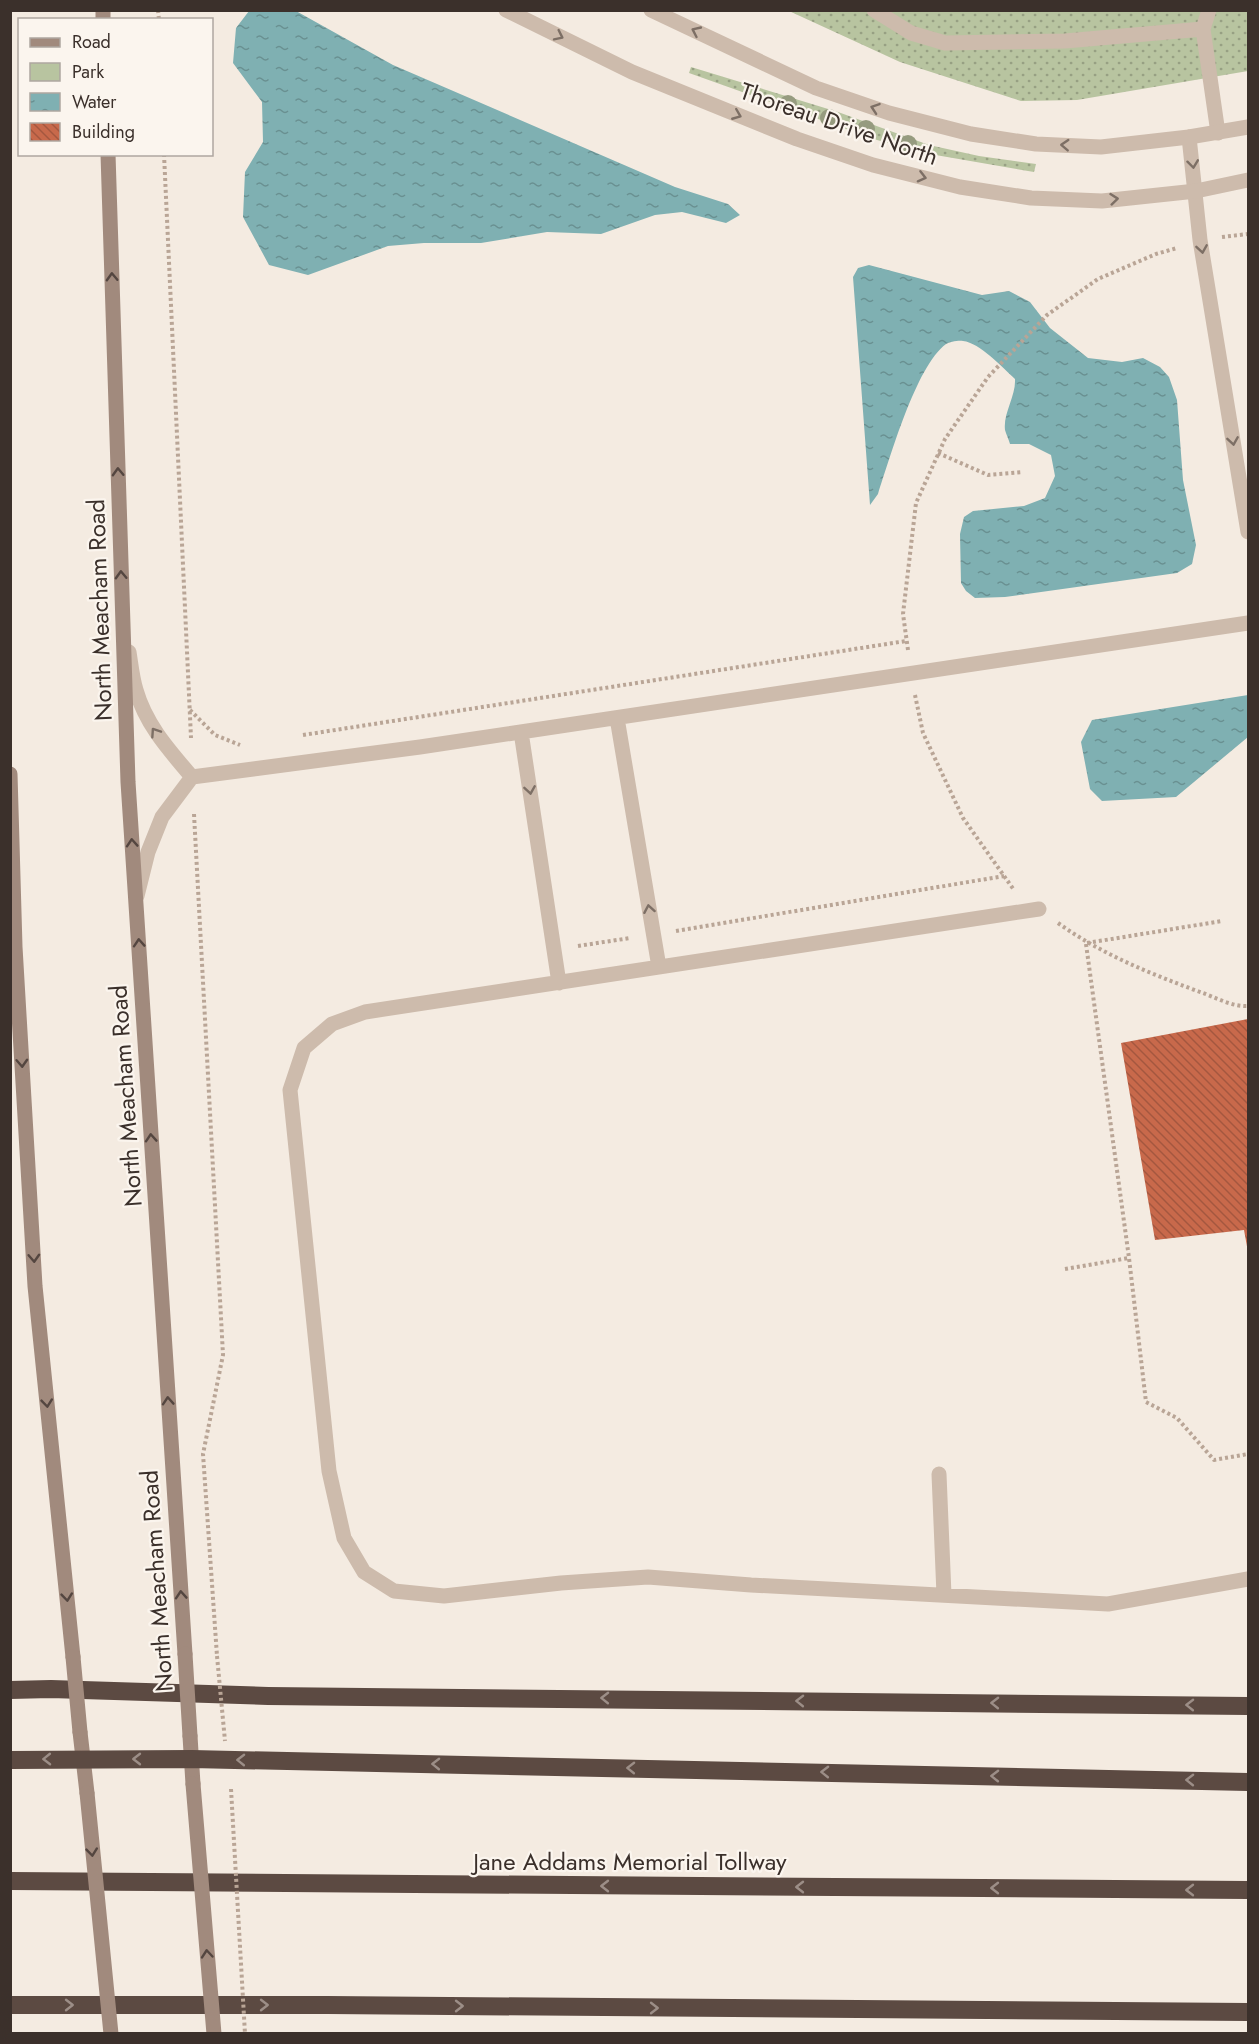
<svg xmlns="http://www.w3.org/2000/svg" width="1259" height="2044" font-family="Jost,sans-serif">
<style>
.green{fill:url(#green-dots)}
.water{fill:url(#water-ripples)}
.building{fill:url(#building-back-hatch)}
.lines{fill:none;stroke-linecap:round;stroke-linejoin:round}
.path{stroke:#b9a596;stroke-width:4;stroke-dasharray:3 3;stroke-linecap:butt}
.lane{stroke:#cdbbac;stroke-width:15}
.street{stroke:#cdbbac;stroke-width:15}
.secondary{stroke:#a18a7d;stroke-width:15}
.highway{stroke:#5c4a42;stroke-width:18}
.path-bridge{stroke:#b9a596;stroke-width:4;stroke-dasharray:3 3;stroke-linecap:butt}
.secondary-bridge{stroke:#a18a7d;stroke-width:15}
.tree{fill:#969b7f}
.oneway{stroke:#7d6f65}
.oneway2{stroke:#544640}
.oneway3{stroke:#9c8e87}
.labels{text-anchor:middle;stroke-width:4.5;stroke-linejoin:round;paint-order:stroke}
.street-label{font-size:24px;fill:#3b302b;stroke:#fbf5ee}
</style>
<defs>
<pattern id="green-dots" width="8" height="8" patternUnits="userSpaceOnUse" patternTransform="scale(1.5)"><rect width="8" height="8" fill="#b8c4a0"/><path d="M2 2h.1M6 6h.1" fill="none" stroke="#97a083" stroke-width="1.8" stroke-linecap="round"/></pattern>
<pattern id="water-ripples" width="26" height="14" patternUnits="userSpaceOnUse" patternTransform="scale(1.5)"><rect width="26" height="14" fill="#7fb0b2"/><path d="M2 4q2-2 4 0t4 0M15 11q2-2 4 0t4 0" fill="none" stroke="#699091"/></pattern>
<pattern id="building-back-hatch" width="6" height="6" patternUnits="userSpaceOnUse" patternTransform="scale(1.5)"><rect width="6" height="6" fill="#c8694b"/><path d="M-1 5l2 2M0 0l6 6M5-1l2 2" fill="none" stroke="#a4573f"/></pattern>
</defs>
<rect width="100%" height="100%" fill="#f4ebe1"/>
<!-- green -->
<path class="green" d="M789 11H1248V71L1077 100 1021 101 900 62Z
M691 67 838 112 929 145 979 156 1036 164 1034 172 924 153 877 140 689 73Z"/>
<!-- water -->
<path class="water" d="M249 11H296L393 65 675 187 728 204 740 215 726 223 682 212 655 215 601 234 547 232 481 243H424L388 246 308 275 269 265 243 217 245 172 263 142 262 102 233 63 236 28Z
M869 265 982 295 1009 291 1030 302 1050 328 1088 358 1122 362 1143 358 1160 367 1169 377 1177 400 1183 480 1196 545 1192 564 1177 573 1005 597 975 598 966 591 961 583 960 534 964 517 973 511 1024 506 1045 498 1055 476 1051 455 1029 444H1010C1009 440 1006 434 1005 430 1003 413 1016 396 1015 379 1002 367 980 343 963 341 959 340 949 342 946 344 916 366 890 458 878 494L870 505 853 277 858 268Z
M1248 695V737L1176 797 1102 801 1090 789 1081 742 1092 720Z"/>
<!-- building -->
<path class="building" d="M1248 1019V1252L1244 1230 1155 1240 1121 1043Z"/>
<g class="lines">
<!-- path -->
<path class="path" d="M158 10 159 20
M164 154 191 738
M1222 237 1248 234
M938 453 988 475 1023 472
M908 650 903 614 916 503 945 439 988 377 1047 315 1098 279 1156 254 1177 248
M915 695 923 733 963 818 1014 890
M190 710 215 735 240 745
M303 735 906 641
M194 814 223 1355 203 1454 217 1656
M1058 923C1103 955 1149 973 1200 992 1215 997 1232 1007 1248 1006
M676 931 1004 876
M1087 943 1222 921
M1086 944 1129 1258 1146 1402 1177 1418 1214 1460 1248 1454
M578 946 630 938
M1065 1269 1129 1258"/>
<!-- lane -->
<path class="lane" d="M874 10 911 33 945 43 1065 41 1203 29
M1209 10 1203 29 1218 133
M1189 137 1200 240 1248 532
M129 652C131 664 132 677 136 690 146 725 169 750 192 777
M617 718 659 967
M521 732 559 983
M137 896 148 852 162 817 192 777 420 747 1248 623
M1039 909 365 1012 332 1024 304 1048 290 1090 329 1471 344 1538 364 1572 394 1591 444 1596 561 1583 648 1577 751 1585 1108 1604 1248 1579
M939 1474 944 1595"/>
<!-- street -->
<path class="street" d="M506 10 632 72 797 139 873 165 960 187 1031 198 1102 201 1196 191 1248 180
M651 10 816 88 889 113 971 134 1036 144 1101 147 1189 137 1248 127"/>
<!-- secondary -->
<path class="secondary" d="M103 10V20
M108 154 128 782 185 1654
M10 774 15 947 35 1286 73 1657
M80 1732 87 1793
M190 1736 193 1784"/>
<!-- highway -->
<path class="highway" d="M10 1690 51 1689 268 1696 1248 1706
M10 1760 192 1759 1248 1782
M10 1881 1248 1890
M10 2005H328L1248 2012"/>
<!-- path-bridge -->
<path class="path-bridge" d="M217 1656 225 1741
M231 1789 245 2034"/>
<!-- secondary-bridge -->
<path class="secondary-bridge" d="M185 1654 190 1736
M73 1657 80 1732
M193 1784 214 2034
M87 1793 111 2034"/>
</g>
<!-- trees -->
<g class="tree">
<circle cx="788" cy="104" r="9"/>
<circle cx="829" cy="118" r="9"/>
<circle cx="866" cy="129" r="9"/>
<circle cx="908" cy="144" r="9"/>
</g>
<!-- one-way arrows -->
<defs><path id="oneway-chevron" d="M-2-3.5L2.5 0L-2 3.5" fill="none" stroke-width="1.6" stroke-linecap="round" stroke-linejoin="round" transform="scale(1.5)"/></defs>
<g class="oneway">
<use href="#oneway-chevron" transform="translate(696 31) rotate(-155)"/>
<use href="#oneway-chevron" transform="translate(559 36) rotate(26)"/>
<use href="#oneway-chevron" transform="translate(875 108) rotate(-161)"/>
<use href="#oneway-chevron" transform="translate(737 115) rotate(22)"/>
<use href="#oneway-chevron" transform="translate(1065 145) rotate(-177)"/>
<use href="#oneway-chevron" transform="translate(1193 164) rotate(83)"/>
<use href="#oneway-chevron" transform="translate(922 177) rotate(14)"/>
<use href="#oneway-chevron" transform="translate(1114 199) rotate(-6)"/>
<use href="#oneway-chevron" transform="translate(1202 249) rotate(81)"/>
<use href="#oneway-chevron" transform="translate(1233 441) rotate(81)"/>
<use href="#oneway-chevron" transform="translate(155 732) rotate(-124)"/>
<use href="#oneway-chevron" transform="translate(530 790) rotate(81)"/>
<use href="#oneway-chevron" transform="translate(649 909) rotate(-100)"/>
</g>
<g class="oneway2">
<use href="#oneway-chevron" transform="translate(112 277) rotate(-92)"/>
<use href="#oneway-chevron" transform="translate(118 472) rotate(-92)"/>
<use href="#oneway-chevron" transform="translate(121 575) rotate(-92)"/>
<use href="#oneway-chevron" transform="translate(132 843) rotate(-94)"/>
<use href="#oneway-chevron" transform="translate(139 943) rotate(-94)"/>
<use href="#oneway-chevron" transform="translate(22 1063) rotate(87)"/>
<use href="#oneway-chevron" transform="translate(151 1138) rotate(-94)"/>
<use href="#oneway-chevron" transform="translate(34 1258) rotate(87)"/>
<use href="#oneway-chevron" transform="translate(168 1401) rotate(-94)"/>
<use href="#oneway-chevron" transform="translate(47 1403) rotate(84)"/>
<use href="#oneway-chevron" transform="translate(181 1595) rotate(-94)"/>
<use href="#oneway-chevron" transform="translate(67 1597) rotate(84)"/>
<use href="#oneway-chevron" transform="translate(92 1852) rotate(84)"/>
<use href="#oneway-chevron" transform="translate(207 1954) rotate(-95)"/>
</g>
<g class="oneway3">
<use href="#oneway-chevron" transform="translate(605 1698) rotate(-179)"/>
<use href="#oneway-chevron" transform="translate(800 1701) rotate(-179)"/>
<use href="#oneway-chevron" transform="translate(995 1703) rotate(-179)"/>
<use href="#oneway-chevron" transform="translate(1190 1705) rotate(-179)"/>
<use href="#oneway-chevron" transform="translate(47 1759) rotate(179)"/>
<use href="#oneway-chevron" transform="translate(137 1759) rotate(180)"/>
<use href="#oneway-chevron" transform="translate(241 1760) rotate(-179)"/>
<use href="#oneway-chevron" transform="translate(436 1764) rotate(-179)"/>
<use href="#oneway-chevron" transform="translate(631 1768) rotate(-179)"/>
<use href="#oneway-chevron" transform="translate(825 1772) rotate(-179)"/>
<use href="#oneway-chevron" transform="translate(995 1776) rotate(-179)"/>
<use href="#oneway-chevron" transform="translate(1190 1780) rotate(-179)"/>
<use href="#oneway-chevron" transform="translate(605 1886) rotate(-180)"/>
<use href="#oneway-chevron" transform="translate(800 1887) rotate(-180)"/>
<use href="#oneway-chevron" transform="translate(995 1888) rotate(-180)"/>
<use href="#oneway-chevron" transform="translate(1190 1890) rotate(-180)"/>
<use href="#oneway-chevron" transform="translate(69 2005)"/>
<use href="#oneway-chevron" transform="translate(264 2005)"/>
<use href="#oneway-chevron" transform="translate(459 2006)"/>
<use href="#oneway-chevron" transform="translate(654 2008)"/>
</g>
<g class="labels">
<!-- street labels -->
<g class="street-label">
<text transform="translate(839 124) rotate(19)" y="8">Thoreau Drive North</text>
<text transform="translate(100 610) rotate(-92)" y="8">North Meacham Road</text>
<text transform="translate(126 1096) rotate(-94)" y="8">North Meacham Road</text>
<text transform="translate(157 1581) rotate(-94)" y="8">North Meacham Road</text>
<text x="630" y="1870">Jane Addams Memorial Tollway</text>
</g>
</g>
<!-- border -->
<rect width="1259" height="2044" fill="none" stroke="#3b302b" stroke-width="24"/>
<!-- legend -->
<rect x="18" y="18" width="195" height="138" fill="#fbf5ee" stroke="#aea6a0" stroke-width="1.5"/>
<rect x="30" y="38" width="30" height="9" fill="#a18a7d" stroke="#aea6a0" stroke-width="1.5"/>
<text x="72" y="48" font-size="18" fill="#3b302b">Road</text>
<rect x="30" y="63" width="30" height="18" fill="#b8c4a0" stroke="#aea6a0" stroke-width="1.5"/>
<text x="72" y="78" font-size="18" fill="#3b302b">Park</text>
<rect x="30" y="93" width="30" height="18" fill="url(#water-ripples)" stroke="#aea6a0" stroke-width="1.5"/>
<text x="72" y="108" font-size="18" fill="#3b302b">Water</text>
<rect x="30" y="123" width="30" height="18" fill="url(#building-back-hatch)" stroke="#aea6a0" stroke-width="1.5"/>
<text x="72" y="138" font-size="18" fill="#3b302b">Building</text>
</svg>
